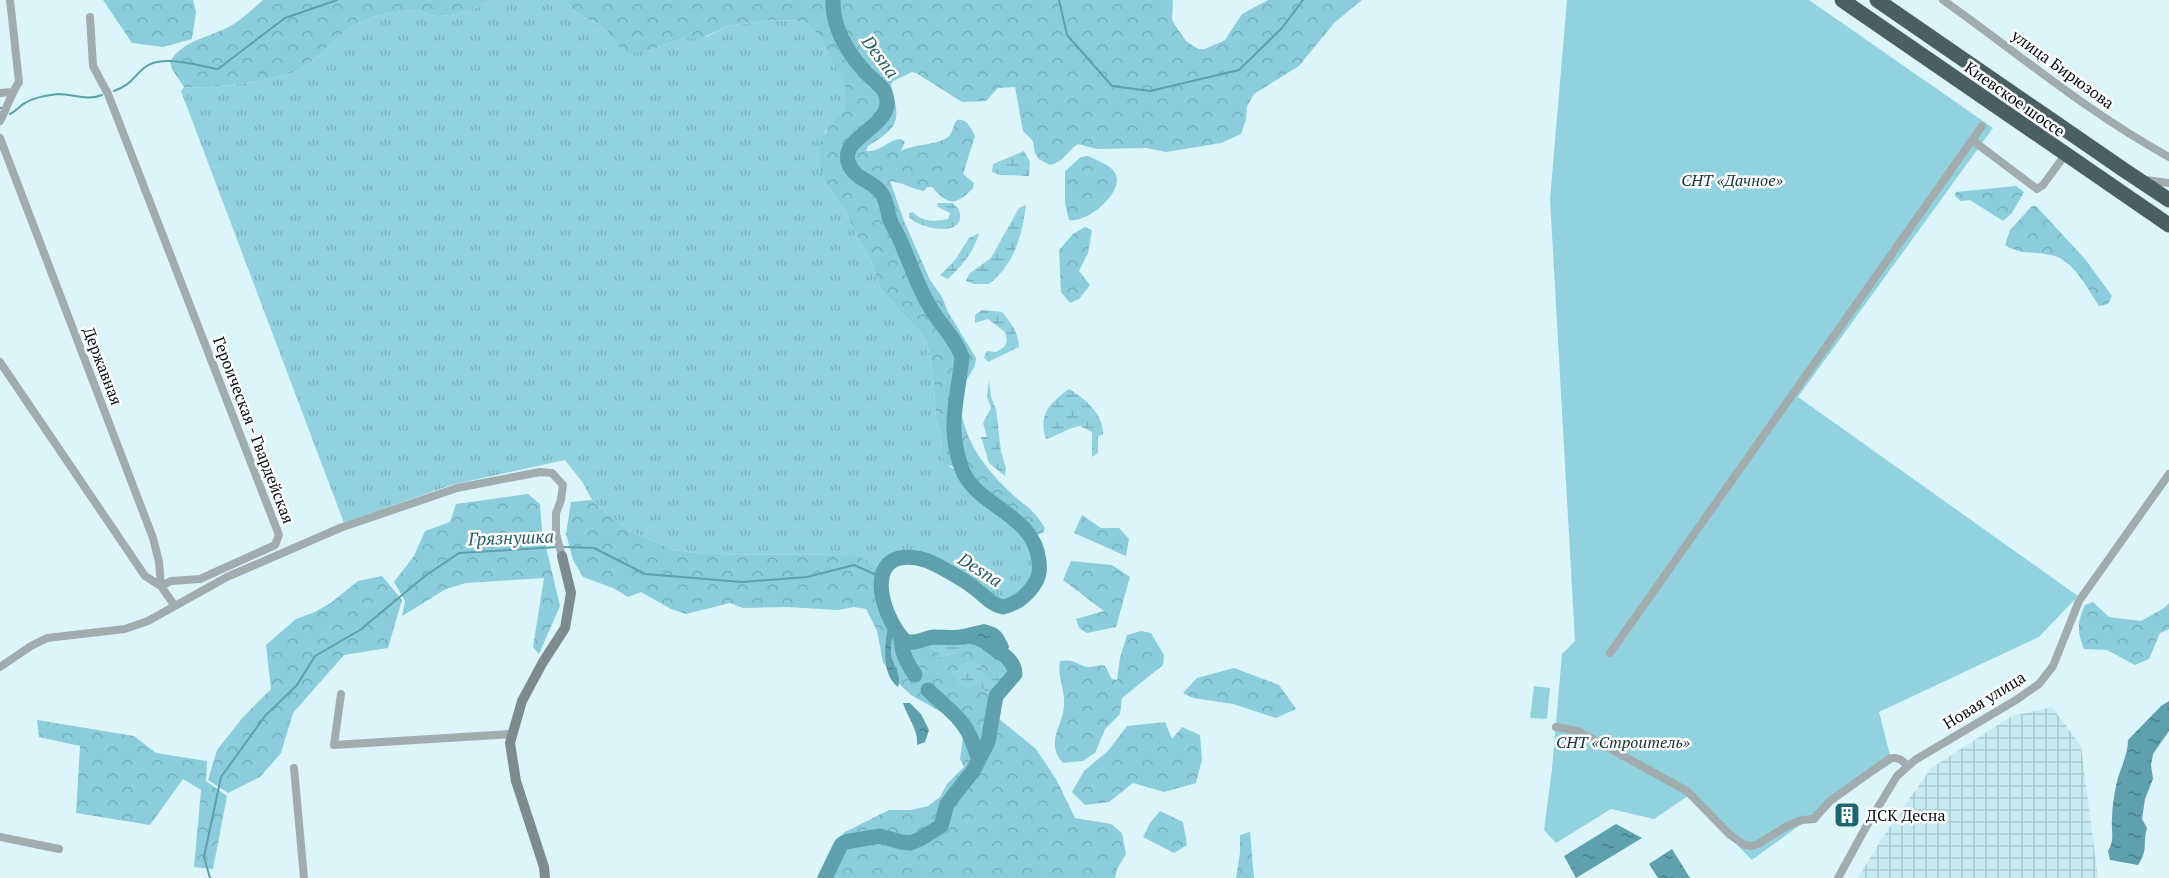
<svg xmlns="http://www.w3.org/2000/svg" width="2169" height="878" font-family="'PT Serif',serif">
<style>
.industrial{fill:url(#industrial-grid)}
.grass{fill:url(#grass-tufts)}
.forest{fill:url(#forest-crowns)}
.wetland{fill:url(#wetland-marsh)}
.garden{fill:#92d2df}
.water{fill:url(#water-ripples)}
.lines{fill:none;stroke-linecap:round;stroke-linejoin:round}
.stream{stroke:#5ea0ac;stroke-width:2}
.river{stroke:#5ea0ac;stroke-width:15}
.street{stroke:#a1acae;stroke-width:8}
.secondary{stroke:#7b8b8e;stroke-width:10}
.highway{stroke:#495f63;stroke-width:15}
.labels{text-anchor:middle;stroke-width:5;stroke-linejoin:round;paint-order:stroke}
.street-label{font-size:16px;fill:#060e10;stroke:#fdfdfd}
.park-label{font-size:16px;font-style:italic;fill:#13343a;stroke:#fdfdfd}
.poi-label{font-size:16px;fill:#060e10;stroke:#fdfdfd;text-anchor:start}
.water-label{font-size:18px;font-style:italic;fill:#275e68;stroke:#fdfdfd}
</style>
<defs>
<pattern id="industrial-grid" width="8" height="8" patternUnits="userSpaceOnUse" patternTransform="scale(1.5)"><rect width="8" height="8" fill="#c8eaf1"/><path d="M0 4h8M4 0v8" fill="none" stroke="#aac8ce"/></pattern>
<pattern id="grass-tufts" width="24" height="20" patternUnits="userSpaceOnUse" patternTransform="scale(1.5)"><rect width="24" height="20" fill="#92d2df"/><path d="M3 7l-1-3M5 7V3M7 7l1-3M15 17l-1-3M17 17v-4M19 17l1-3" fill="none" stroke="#7cb3be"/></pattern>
<pattern id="forest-crowns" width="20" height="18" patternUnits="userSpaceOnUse" patternTransform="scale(1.5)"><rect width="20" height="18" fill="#8bcddb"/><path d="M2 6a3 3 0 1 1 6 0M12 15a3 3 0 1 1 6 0" fill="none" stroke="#76afbb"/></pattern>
<pattern id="wetland-marsh" width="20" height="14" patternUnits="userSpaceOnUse" patternTransform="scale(1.5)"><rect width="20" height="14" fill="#92d2df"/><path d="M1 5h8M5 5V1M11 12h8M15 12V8" fill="none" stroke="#7cb3be"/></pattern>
<pattern id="water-ripples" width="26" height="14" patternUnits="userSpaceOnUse" patternTransform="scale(1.5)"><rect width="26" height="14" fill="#5ea0ac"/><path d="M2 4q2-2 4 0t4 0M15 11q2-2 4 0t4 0" fill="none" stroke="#4c818b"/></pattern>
</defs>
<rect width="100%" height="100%" fill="#dcf5fa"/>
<!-- industrial -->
<path class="industrial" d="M2052 707 2081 746 2098 878H1858L1883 837 1931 768 2012 716Z"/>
<!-- grass -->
<path class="grass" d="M493 0H564L579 15 598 24 608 32 617 45 648 51 684 38 706 37 728 26 771 20 802 21 819 35 845 84V105L842 111 825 132 828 186 845 210 856 235 870 259 881 290 918 330 927 342 933 375 936 420 942 438 941 450 950 467 963 472 984 495 1021 524 1038 554 1040 573 1037 581 1029 592 1012 604 1003 607 990 602 971 585 929 561 914 558H904L894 560 883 569 856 555 704 554 674 550 627 530 592 500 583 483 565 460 451 485 344 523 181 91 184 87C207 90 286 80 304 67 328 50 344 25 374 17 388 13 405 9 419 11 426 12 434 17 441 16 458 15 478 8 493 0Z"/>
<!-- forest -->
<path class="forest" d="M103 0H193L196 12 192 39 163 47 132 43Z
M263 0H493C478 8 458 15 441 16 434 17 426 12 419 11 405 9 388 13 374 17 344 25 328 50 304 67 286 80 207 90 184 87L172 69 170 62C183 39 213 37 234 24 244 17 254 8 263 0Z
M564 0H1173L1172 19 1175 25 1186 41 1198 49H1205L1225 40 1242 14 1268 0H1362L1335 22 1299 66 1254 94 1247 106 1246 120 1241 134 1221 143 1166 152 1146 148 1097 149 1078 144C1067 151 1064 162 1050 165L1039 159 1035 153 1033 141 1023 131 1015 87 998 88 986 101 962 102 916 73 912 72 893 81 891 85C900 120 901 126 868 146L866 151C883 152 886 140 901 139L905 142 901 151C914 144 938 145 948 137 953 133 953 125 957 120 967 118 971 128 975 136L963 174 974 183 973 188C955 207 948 205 932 187H927L924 191C912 189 902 182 890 181L904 221 930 280 942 297 948 312 976 358C976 373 959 383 960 400 962 439 985 469 1013 495 1028 508 1034 510 1045 528L1043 533 1034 535 1013 509 1002 502 984 495 972 478 944 462 941 450 942 438 936 420 933 375 927 342 918 330 881 290 870 259 856 235 845 210 828 186 821 171 820 157 821 144 829 126 842 111 845 105V85L819 35 802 21 771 20 728 26 700 39 684 38 648 51 628 53 617 45 608 32 598 24 579 15Z
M1088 156C1097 161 1110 164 1115 173 1126 191 1087 224 1069 220L1065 203V171L1081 157Z
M2016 186 2024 192 2012 213 2003 221 1970 200 1961 201 1955 196 1956 192Z
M2032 206H2036L2085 259 2112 296 2108 304 2099 306C2087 288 2073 259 2051 255 2035 251 2019 255 2005 245L2010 230Z
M1085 227 1092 230 1088 253 1079 271 1090 285 1079 299 1070 303 1061 292 1059 250 1073 234Z
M528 494 540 504 542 530 560 606 539 654 533 647 544 578 466 583 446 589 402 616 405 601 394 582 414 556 425 531 450 522 456 504Z
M592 500 627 530 674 550 704 554 856 555 883 569C876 591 889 624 905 641L915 643 937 637 945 639 975 637 1005 656 1014 665 1015 674 996 696 993 714 1036 749 1056 779 1075 818 1111 824 1122 833 1126 854 1117 869 1115 878H825L841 845 845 842 843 833 889 810H911L928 806 940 797 947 784 964 767 960 759 963 737 957 721 911 695 894 679 883 662 877 631 866 609 854 607 838 610 786 607 743 608 730 603 686 614 671 609 641 592 628 597 613 588 583 577 573 560 566 534 571 502Z
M1082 515 1101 528H1119L1129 539 1126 556 1074 533Z
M1071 561 1112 565 1130 577 1116 627 1087 633 1079 628 1076 619 1104 611 1063 580Z
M382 576 402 600 388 648 344 655 293 713 281 753 260 777 228 793 208 780 217 750 244 716 271 689 266 645 296 619 315 612 332 602 358 581Z
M2093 602 2109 617 2141 621 2164 608 2169 603V629L2160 633 2149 659 2135 665 2107 650 2084 649C2077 630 2077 623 2085 605Z
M1141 631 1151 633 1164 655 1163 665 1122 698 1120 714 1105 729 1095 753 1083 761 1063 763C1044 742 1064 725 1064 704 1065 689 1057 676 1060 661 1076 658 1078 667 1090 667 1096 666 1099 664 1105 666L1112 679 1117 680 1120 658 1127 635Z
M1234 668 1279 685 1296 709 1276 718 1233 704 1193 698 1183 693 1197 678Z
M37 720 134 736 156 753 207 761 206 781 227 796 213 869 194 867 201 790 183 779 150 825 76 813 80 746 39 737Z
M1165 722 1172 739 1182 727 1200 735 1202 760 1196 783 1164 792 1133 783 1109 802 1085 805 1072 792 1084 771 1108 751 1127 726Z
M1160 811 1183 822 1187 845 1174 853 1143 837 1150 823Z
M1250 832 1254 878H1236L1240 853V835Z"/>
<!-- wetland -->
<path class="wetland" d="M1024 151 1030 162 1029 176 1000 175 992 172 993 164Z
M937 203H952L959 209C959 212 961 215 960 219 956 237 917 227 909 217V213L913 212C922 222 936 222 948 219L950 213 938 207Z
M1026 205C1022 237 1014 264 989 284H974L966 281 970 273 991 258 1019 208Z
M979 233C973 254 963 264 948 279L940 275 955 260 969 238Z
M982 310 1002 312C1012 324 1018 332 1019 347L988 362 984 357 987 351 996 352 1004 347 1007 341 1005 332 988 319 975 323V315Z
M989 379 991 397 996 409 1001 452 1006 468 1005 476 989 463 981 437H987L983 423 991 408 987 397Z
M1069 389C1085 398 1104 415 1103 434L1098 437V453L1092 457V432L1080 426C1067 428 1058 436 1046 439 1038 414 1050 403 1069 389Z
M938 641 950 647 964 645C959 653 949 657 939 659L937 654 924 645Z
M972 658 981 666 983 674 987 677 996 678 1003 673 1010 675 1007 680 996 688 990 710C988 696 989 690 974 684L967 689 961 686 951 672Z"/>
<!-- garden -->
<path class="garden" d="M1567 0H1809L1993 128 1798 397 2078 596 2039 637 1879 712 1892 763 1844 793 1752 860 1688 796 1654 819 1611 809 1556 843 1544 830 1552 769 1562 654 1575 641 1550 199Z
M1534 686 1550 688 1547 719 1530 718Z"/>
<!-- water -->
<path class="water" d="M984 624C1000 628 1002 631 1009 646L1006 658 1005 656 1002 660H996C979 644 972 642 949 643L945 639 954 631Z
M891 626C894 635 890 644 891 655 894 667 902 675 898 687 882 675 884 646 888 628Z
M2169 701V731L2153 754 2151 765 2153 779 2145 799 2142 819 2147 828C2142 845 2149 849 2138 865L2110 860 2108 851C2115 839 2111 832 2112 819 2112 808 2114 796 2116 786 2119 770 2128 756 2128 740L2161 706Z
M903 703H910L921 714 929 730 925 742 917 745C919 730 907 717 903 703Z
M1616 824 1642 838 1576 878 1564 856Z
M1672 849 1690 878H1658L1649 864Z"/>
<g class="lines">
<!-- stream -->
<path class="stream" d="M1059 0 1067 35 1112 86 1150 91 1239 70 1282 28 1303 0
M114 91C132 84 131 79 144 68 160 53 198 66 218 69L285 18 337 0
M0 108H2
M10 114C17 111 19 106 25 103 34 97 48 95 58 94 73 94 88 101 102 95
M564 547 594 548 645 574 742 582 807 577 854 565 881 577
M210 878 204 857 221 777 265 716 297 685 315 656 360 630 425 576 459 553 558 547"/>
<!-- river -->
<path class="river" d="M833 0C832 28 848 53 866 73 872 79 882 85 885 93 899 127 837 135 849 164 855 180 873 180 882 194 887 201 887 211 890 220 893 227 897 233 900 240 910 262 917 286 930 307 940 325 955 337 962 357 958 399 946 426 962 469 976 507 1034 513 1039 561 1040 569 1040 576 1035 583 1028 595 1016 604 1003 607 990 604 984 595 973 587 966 581 933 562 925 560 862 543 878 613 905 641 916 645 923 638 934 637 944 637 954 638 964 637
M901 637C901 652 907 663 915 675
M928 690C955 716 967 719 978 758
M825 878 841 845 845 842 880 836 901 842 911 843 920 839 941 826 947 804 973 771 988 742 996 696 1015 674C1015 660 1000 652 989 645"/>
<!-- street -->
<path class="street" d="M1943 0C2019 54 2087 112 2169 157
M0 93 12 92
M0 121C7 108 11 94 19 82L10 0
M0 138 153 538 159 562 161 586 174 605
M1972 140 2037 189 2043 185 2065 155
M2146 180 2169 183
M0 362 145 576 161 586 171 581 200 579 275 545 279 535 108 94 93 66 90 17
M1610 653 1982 126
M0 667 31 646 47 638 125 629 148 621 227 577 340 528 457 488 540 472 552 473 563 485 561 500 556 513V534L562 556
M341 694 334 745 512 734
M1556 727 1578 731 1687 791 1730 835 1745 845 1752 846 1758 844 1787 826 1802 820 1814 819 1830 801 1889 759C1897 756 1902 760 1908 766
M294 768 304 878
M0 837 59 849
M1838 878 1866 827 1897 776 1915 760 2016 700 2039 684 2053 666 2079 601 2169 474"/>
<!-- secondary -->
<path class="secondary" d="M545 878 544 867 516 781 510 743 522 701 543 662 565 628 571 593 562 556"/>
<!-- highway -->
<path class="highway" d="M1842 0 2169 225
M1877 0 2124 170 2169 200"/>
</g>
<!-- icons -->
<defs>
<g id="building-square" transform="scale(1.35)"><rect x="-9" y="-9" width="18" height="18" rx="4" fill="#1c6672" stroke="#fdfdfd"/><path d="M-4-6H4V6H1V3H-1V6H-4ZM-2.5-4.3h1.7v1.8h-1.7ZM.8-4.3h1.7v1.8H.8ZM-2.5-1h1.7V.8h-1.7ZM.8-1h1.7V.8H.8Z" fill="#fff"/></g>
</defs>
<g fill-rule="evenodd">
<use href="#building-square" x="1847" y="815"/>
</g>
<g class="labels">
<!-- street labels -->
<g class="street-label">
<text transform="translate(2063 69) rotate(36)" y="6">улица Бирюзова</text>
<text transform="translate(2015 99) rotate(35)" y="6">Киевское шоссе</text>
<text transform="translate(103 366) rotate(69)" y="6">Державная</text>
<text transform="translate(254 430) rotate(69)" y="6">Героическая - Гвардейская</text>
<text transform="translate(1984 700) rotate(-32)" y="6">Новая улица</text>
</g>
<!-- park labels -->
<g class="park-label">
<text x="1732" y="186">СНТ «Дачное»</text>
<text x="1623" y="748">СНТ «Строитель»</text>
</g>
<!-- poi labels -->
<g class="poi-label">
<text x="1866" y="821">ДСК Десна</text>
</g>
<!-- water labels -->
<g class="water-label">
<text transform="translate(880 57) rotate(53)" y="6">Desna</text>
<text transform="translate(511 538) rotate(-2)" y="6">Грязнушка</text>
<text transform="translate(980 570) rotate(32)" y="6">Desna</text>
</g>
</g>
</svg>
